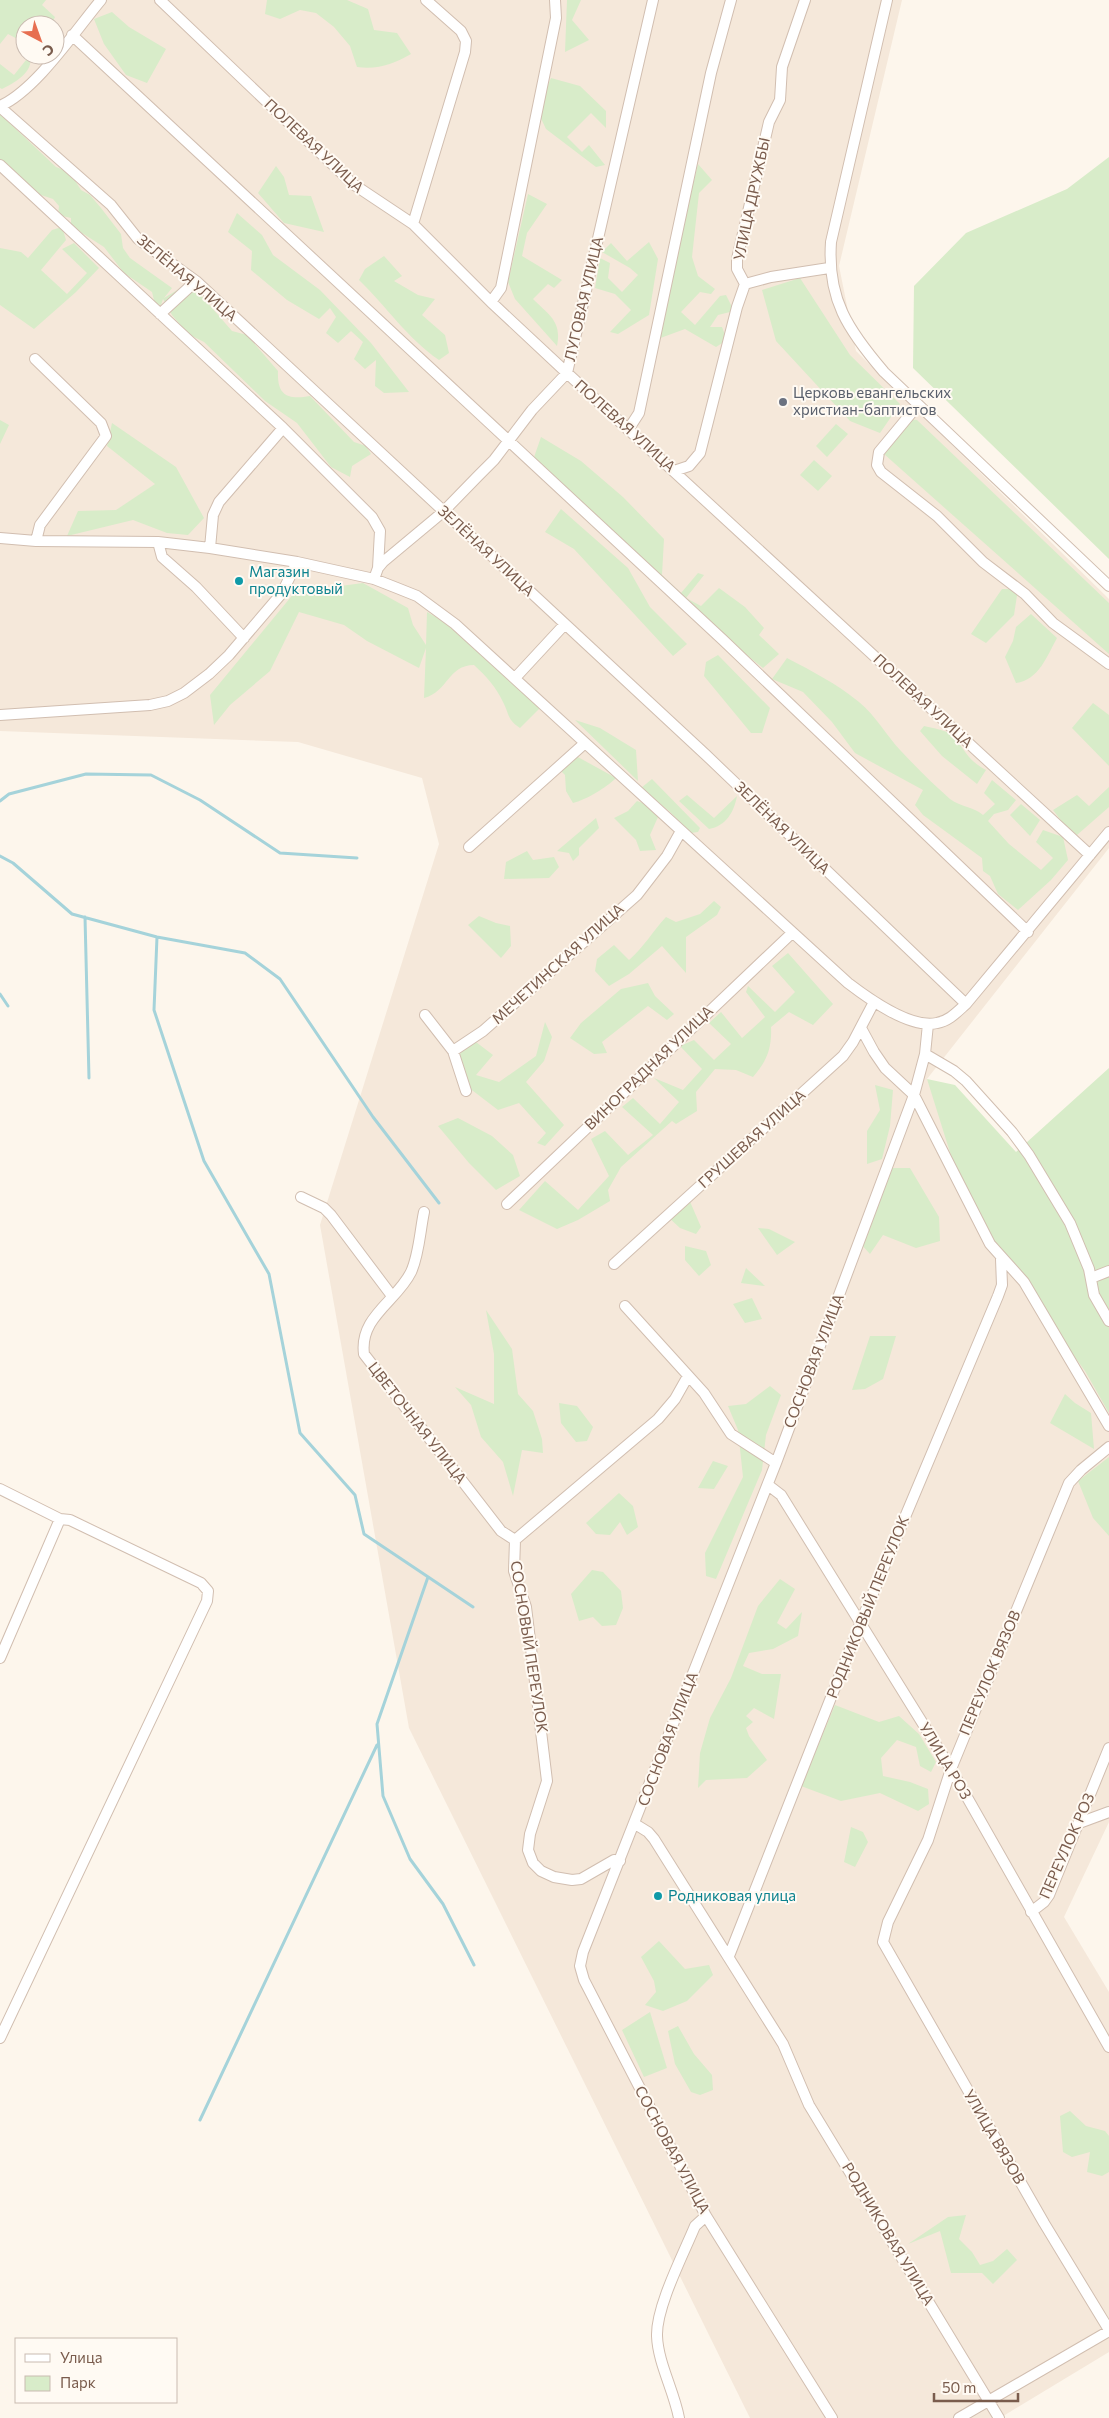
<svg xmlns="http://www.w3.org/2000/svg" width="1109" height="2418" font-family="Commissioner,sans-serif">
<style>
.residential{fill:#f5e8da;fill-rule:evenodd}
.green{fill:#d8ecc9}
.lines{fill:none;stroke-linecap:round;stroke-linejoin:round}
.stream{stroke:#a5d3da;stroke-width:3}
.street-casing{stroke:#d1beb0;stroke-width:12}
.street{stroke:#fff;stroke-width:10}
.worship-dot{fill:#6b7280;stroke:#fffaf3;stroke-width:2}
.culture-dot{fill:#0f9aa8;stroke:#fffaf3;stroke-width:2}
.labels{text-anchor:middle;stroke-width:4;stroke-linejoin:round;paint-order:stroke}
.street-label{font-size:15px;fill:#7a5c4d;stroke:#fffaf3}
.worship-label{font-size:15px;fill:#5b616d;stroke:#fffaf3;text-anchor:start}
.culture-label{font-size:15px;fill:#0d838f;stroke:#fffaf3;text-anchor:start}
</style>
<rect width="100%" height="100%" fill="#fdf6ec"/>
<!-- residential -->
<path class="residential" d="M0 0H902L839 266 856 351 1109 599V848L927 1079 1109 1388V1822L1064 1917 1109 1992V2352L1000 2418H750L409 1728 320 1225 439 844 422 778 298 742 0 731ZM25 25H55V55H25Z"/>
<!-- green -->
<path class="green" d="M0 0H46L42 5 55 17 51 25H35L31 22 25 25V29L19 35 25 40V43L8 34 0 44Z
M267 0H347L368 9 374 30 397 33 411 54C393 64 378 70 357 67L350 46 334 27 316 13 300 10 280 19 265 14Z
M567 0H581L572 20 589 40 565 52Z
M112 12 129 27 166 49 147 83 126 75 104 44 94 19Z
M30 55C34 72 16 82 2 89L0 88V64L14 75Z
M551 78 580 86 606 111V128L591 113 567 137 582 152 589 145 605 165 596 167 546 129 537 110Z
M0 114 56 167 64 170 74 179 81 190 90 195 101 208 121 234 123 248 130 258 172 288 164 298 179 289 199 293 232 331 247 335 278 371C277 395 287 400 310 396L354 442 366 446 371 454 352 466 350 477 331 467 297 423 265 401 204 342 188 334 172 315 163 299 161 305 155 304 152 292 124 273 104 247 71 226V218L58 215 59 206 53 199 38 194 0 159Z
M1109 157V559L913 368 914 286 966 233 1067 189Z
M698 164 712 180 699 193 692 257 698 276 715 289 711 294 700 292 681 312 695 325 720 296 726 295 734 311 718 315 710 327H722L727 340 716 347 685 329 655 340Z
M276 166 284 177 289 195 311 196 324 232 284 223 258 193Z
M528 194 547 204 527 233 522 256 562 280 554 288 548 284 533 299C549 315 562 321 557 346L515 299 508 282Z
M237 213 262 235 273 255 320 290 371 343 409 392 384 393 375 386 376 360 365 369 354 359 363 342 351 331 338 343 326 333 336 317 330 308 319 319 287 300 251 270 252 251 228 232Z
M62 227 66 240 41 270 67 294 87 273 62 249 74 243 99 268 76 292 34 329 0 305V248L21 252 28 258 52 230Z
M649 242 658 259 649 315 618 334 610 332 631 310 615 294 595 288 600 258 610 263 608 278 622 292 638 275 630 268 602 252 611 243 627 261Z
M384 256 402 276 394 281 418 295 435 299 422 315 445 335 449 353 439 360C408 339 386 306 359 280L365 269Z
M800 278 850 355 900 404 880 433 850 421 776 341 762 290Z
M907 419 917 420 1109 603V654L884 454 889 436Z
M0 420 9 425 0 444Z
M112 423 176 467 204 518 188 535 167 533 133 520 67 536 78 511 116 510 155 484 107 446Z
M836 424 848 434 827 457 816 446Z
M541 437 581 461 623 497 664 539 662 575 681 593 698 573 704 575 686 598 701 606 719 588 745 607 764 628 759 635 779 654 763 668 735 646 532 463Z
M814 460 832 476 818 491 800 475Z
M561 509 628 568 650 607 687 644 673 656 574 549 545 532Z
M363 583 408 608 413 625 426 645 427 612 455 628 540 708 520 728C507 719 510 716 503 702 496 687 486 676 474 665 448 665 448 692 424 698L426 648 419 668 367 641 344 625 299 612 270 671 230 705 214 725 210 695 295 592Z
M1002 589H1018L1014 615 986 643 971 634Z
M1031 614 1057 638C1047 656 1039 680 1016 683L1005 657 1013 641 1016 627Z
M718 655 770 708 762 733H751L704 676 706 662Z
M787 658C812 671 837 684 859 702 876 716 886 735 901 751 916 767 933 784 950 799 961 807 974 807 983 815L995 804 984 793 992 780 1016 800 1008 810 994 814 988 821 1009 844 1041 870 1053 858 1036 842 1043 830 1063 837 1068 860 1051 880 1018 910 998 894 990 876 983 871 982 858 923 815 915 805 923 790 855 753 832 722 803 692 772 679Z
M1093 703 1109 715V766L1072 728Z
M575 720 600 728 636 750 638 781Z
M924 726C932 728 945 730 950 734 965 747 965 759 986 770L977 784 942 756 920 731Z
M576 756 616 778C607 787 586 800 573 803L566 791 565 775 561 771Z
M652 779 700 828 698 832 691 833 669 811 641 788Z
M1109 787V807L1077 835 1063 823 1053 810 1077 795 1089 806Z
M687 795 714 818 737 796C734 812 726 826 709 829L679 801Z
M637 801 646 804 658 817 650 835 656 850 640 851 636 840 614 818 628 811Z
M1021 804 1040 820 1030 836 1010 815Z
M596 818 599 828 579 848V855L573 861 569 853 557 851Z
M527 851 533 860 554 857 559 867 549 878 504 879 506 862Z
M714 901 721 907 717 915 686 937V973L662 946 629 974 609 986 595 971 597 959 614 945 629 960C644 947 653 931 666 917L676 922 700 914Z
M479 916 496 923 510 926 511 946 501 958 468 925Z
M788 953 833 1004 813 1025 789 1012 771 1027C772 1048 767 1061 753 1077L736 1070 715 1069 696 1092 697 1111 676 1124 672 1121 621 1167 608 1190 610 1201 578 1220 557 1229 519 1210 545 1181 578 1210 609 1176 591 1139 605 1131 628 1155 653 1135 622 1107 633 1098 660 1124 679 1102 654 1078 683 1090 702 1069 680 1046 694 1040 714 1060 731 1044 709 1023 721 1012 742 1038 765 1017 746 992 748 986 775 1012 795 992 772 966Z
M648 983 655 996 674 1014 667 1020 648 1006 602 1042 607 1053 594 1054 570 1038 581 1023 621 989Z
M545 1022 552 1037 544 1061 526 1082 564 1125 545 1146 537 1143 546 1133 519 1103 498 1110 464 1084 455 1060 472 1039 493 1055 476 1075 499 1082 536 1056Z
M1109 1068V1413L1085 1371 969 1213 927 1079 955 1085 1016 1152Z
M875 1085 893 1090 890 1126 882 1159 867 1164V1131L880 1110Z
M458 1118 492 1136 513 1155 520 1176 496 1190 469 1163 438 1126Z
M887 1168H910L939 1217 940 1241 916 1248 883 1235 870 1254 859 1242Z
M688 1197 701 1227 696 1234 680 1228 667 1216Z
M758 1228 769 1229 795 1242 777 1255Z
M685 1246 706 1251 711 1265 699 1276 685 1260Z
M746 1268 765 1286 741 1283Z
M752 1298 762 1319 745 1323 733 1304Z
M486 1310 512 1349 518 1394 533 1411 542 1439 543 1453 522 1450 513 1496 503 1462 481 1437 471 1405 455 1387 494 1404V1354Z
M870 1336H896L883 1379 865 1389 852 1390Z
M770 1386 781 1395 766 1435 762 1470 716 1579 706 1576 705 1553 743 1477 738 1430 728 1406 746 1404Z
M1065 1394 1075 1403 1091 1413 1094 1449 1050 1423Z
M559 1403 577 1406 593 1427 587 1441 576 1442 561 1423Z
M1109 1457V1536L1093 1518 1078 1481Z
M713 1461 728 1466 714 1489 698 1488Z
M619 1493 633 1506 638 1527 627 1535 620 1522 610 1535 596 1534 586 1523Z
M592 1570 603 1572 621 1591 623 1608 616 1625 602 1626 593 1617 579 1621 571 1594Z
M780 1579 795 1589 777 1623 786 1629 802 1612 798 1636 773 1649 749 1653 743 1666 762 1674H781L774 1719 754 1708 746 1716 753 1722 746 1728 749 1736 767 1760 747 1778 706 1780 698 1788 700 1753 710 1718 731 1678 758 1606Z
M835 1705 879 1722 899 1716 919 1734 936 1762 931 1772 920 1766 916 1747 897 1740 881 1758 883 1776 910 1782 928 1789 929 1804 918 1811 880 1793 841 1801 801 1786Z
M851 1827 863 1832 868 1842 855 1867 844 1862Z
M659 1941 685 1969 709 1965 713 1975 687 2001 663 2011 645 2005 656 1992 654 1981 641 1957Z
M650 2012 667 2068 644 2077 622 2030Z
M678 2026 694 2054 712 2075 713 2090 700 2095 691 2092 675 2064 668 2031Z
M1070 2111 1086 2126 1105 2131 1109 2136V2172L1102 2176 1087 2172 1090 2152 1072 2157 1063 2152 1060 2116Z
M966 2215 959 2239 972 2252 980 2265 993 2261 1007 2249 1017 2260 993 2284 982 2273H951L940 2231 908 2244 948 2217Z"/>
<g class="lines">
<!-- stream -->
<path class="stream" d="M0 801 9 794 86 774 151 775 200 800 280 853 357 858
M0 856 13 863 72 914 157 937 245 953 280 979 373 1117 439 1203
M85 917 89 1078
M157 937 154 1010 204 1161 269 1274 300 1433 355 1495 364 1534 473 1607
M0 994 8 1006
M428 1577 377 1724 383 1796 410 1859 443 1904 474 1965
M200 2120 377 1745"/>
<!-- street casing -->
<g class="street-casing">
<path id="street" d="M160 0 353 184 413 224 491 302 567 373 1090 855
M887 0 831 242C827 299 848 330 884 372L1109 586
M72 35 723 640 1028 932
M0 106C36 90 75 31 101 0
M0 107 111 205 138 239 196 281 706 755 966 1004
M0 165 283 428 372 517 380 531 378 568
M413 224 465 52 466 41 461 31 426 0
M745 284 771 277 829 268
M491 302 501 288 556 18 555 0
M160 314 196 281
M35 359 101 423 106 436 40 525 36 541
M918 405 879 452 877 465 881 472 937 516 983 562 1025 594 1053 623 1109 664
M628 430 639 413 711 73 731 0
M674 471 689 466 700 453 737 307 745 284 737 269V259L769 122 780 100 782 67 805 0
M0 538 36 541 158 542 210 548 297 562 374 579 397 588 417 596 455 624 848 983C869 999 910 1029 937 1023 949 1021 957 1012 966 1004L1109 832
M158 542 162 557 196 587 244 638
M210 548 213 515 219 502 283 428
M374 579 378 568 383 562 443 512 478 476 494 460 532 410 567 373 653 0
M515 678 565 624
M0 715 150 705 168 701 184 693 209 674 229 655 282 593 297 562
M469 847 585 743
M425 1015 453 1051 483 1031 637 895 667 856 681 831
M861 1028 874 1052 885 1068 914 1095 990 1244 1024 1282 1109 1426
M453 1051 466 1091
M925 1054 954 1071 966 1081 1012 1132 1029 1155 1070 1223 1089 1269 1094 1295 1109 1321
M301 1197 324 1208 331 1215 392 1296
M507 1204 792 933
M424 1212C420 1231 419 1255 411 1272 397 1301 359 1317 364 1354L501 1531 515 1540
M614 1264 843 1056 853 1042 874 1002
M1091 1278 1109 1271
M625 1306 704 1393 731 1434 776 1463
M1109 1447 1081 1470 1069 1483 951 1769 928 1840 888 1922 883 1942 1044 2223 1109 2330
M768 1485 781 1495 951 1769 1109 2047
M0 1489 60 1519 0 1658
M1079 1823 1109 1812
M635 1824 648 1832 654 1839 783 2044 809 2105 999 2418
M620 1861 614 1860 581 1879 572 1880 554 1877 541 1871 533 1863 528 1850 530 1834 547 1781 526 1607 514 1571 515 1540 658 1419 675 1399 688 1376
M1031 1912 1044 1902 1049 1895 1109 1748
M729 1956 860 1624 998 1296 1002 1285 1001 1259
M0 2038 207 1601 208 1591 201 1583 70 1520 60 1519
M679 2418C674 2391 658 2363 657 2336 656 2307 683 2255 695 2226L706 2216
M832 2418 706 2216 584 1980 580 1966 583 1952 776 1463 914 1095 925 1054 928 1024
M959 2418 1109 2331"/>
</g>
<!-- street -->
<use href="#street" class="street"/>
</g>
<!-- markers -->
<circle class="worship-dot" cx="783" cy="402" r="5"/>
<g class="culture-dot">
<circle cx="239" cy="581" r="5"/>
<circle cx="658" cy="1896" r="5"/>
</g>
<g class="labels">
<!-- street labels -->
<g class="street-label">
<text transform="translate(314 146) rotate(43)" y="5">ПОЛЕВАЯ УЛИЦА</text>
<text transform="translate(752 199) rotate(-78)" y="5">УЛИЦА ДРУЖБЫ</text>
<text transform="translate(187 278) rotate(40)" y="5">ЗЕЛЁНАЯ УЛИЦА</text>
<text transform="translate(584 299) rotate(-77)" y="5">ЛУГОВАЯ УЛИЦА</text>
<text transform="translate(625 426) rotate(42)" y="5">ПОЛЕВАЯ УЛИЦА</text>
<text transform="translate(486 551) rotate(43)" y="5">ЗЕЛЁНАЯ УЛИЦА</text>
<text transform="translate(923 701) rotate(43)" y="5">ПОЛЕВАЯ УЛИЦА</text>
<text transform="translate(782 828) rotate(44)" y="5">ЗЕЛЁНАЯ УЛИЦА</text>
<text transform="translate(558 964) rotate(-42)" y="5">МЕЧЕТИНСКАЯ УЛИЦА</text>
<text transform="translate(649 1068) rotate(-44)" y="5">ВИНОГРАДНАЯ УЛИЦА</text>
<text transform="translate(752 1139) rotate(-42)" y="5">ГРУШЕВАЯ УЛИЦА</text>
<text transform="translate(814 1361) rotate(-69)" y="5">СОСНОВАЯ УЛИЦА</text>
<text transform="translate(417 1423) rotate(52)" y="5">ЦВЕТОЧНАЯ УЛИЦА</text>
<text transform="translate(868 1607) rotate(-68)" y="5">РОДНИКОВЫЙ ПЕРЕУЛОК</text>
<text transform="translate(529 1647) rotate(81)" y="5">СОСНОВЫЙ ПЕРЕУЛОК</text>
<text transform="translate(990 1673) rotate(-67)" y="5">ПЕРЕУЛОК ВЯЗОВ</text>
<text transform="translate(668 1739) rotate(-69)" y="5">СОСНОВАЯ УЛИЦА</text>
<text transform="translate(945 1761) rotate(59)" y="5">УЛИЦА РОЗ</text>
<text transform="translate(1067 1846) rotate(-66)" y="5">ПЕРЕУЛОК РОЗ</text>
<text transform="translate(994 2137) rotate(60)" y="5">УЛИЦА ВЯЗОВ</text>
<text transform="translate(672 2150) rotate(62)" y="5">СОСНОВАЯ УЛИЦА</text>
<text transform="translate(888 2234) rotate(59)" y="5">РОДНИКОВАЯ УЛИЦА</text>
</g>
<!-- worship labels -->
<g class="worship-label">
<text x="793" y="398">Церковь евангельских<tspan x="793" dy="17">христиан-баптистов</tspan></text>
</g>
<!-- culture labels -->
<g class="culture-label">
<text x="249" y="577">Магазин<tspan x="249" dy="17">продуктовый</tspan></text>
<text x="668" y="1901">Родниковая улица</text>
</g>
</g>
<!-- legend -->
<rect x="15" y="2338" width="162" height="65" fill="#fffaf3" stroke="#cabbb1"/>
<rect x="25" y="2354" width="25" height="8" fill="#ffffff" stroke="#cabbb1"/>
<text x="60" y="2363" font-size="15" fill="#7a5c4d">Улица</text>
<rect x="25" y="2376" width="25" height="15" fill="#d8ecc9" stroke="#cabbb1"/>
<text x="60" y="2388" font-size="15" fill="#7a5c4d">Парк</text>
<!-- north arrow -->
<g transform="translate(40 40) rotate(139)"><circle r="24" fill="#fffaf3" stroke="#cabbb1"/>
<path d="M0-4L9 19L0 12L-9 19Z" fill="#e76f51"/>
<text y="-8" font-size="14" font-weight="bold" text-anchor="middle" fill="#7a5c4d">С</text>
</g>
<!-- scale -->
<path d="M934 2393v8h84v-8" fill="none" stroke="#7a5c4d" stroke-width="2.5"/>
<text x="942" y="2393" font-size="15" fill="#7a5c4d" stroke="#fffaf3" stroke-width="4" paint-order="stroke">50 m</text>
</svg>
